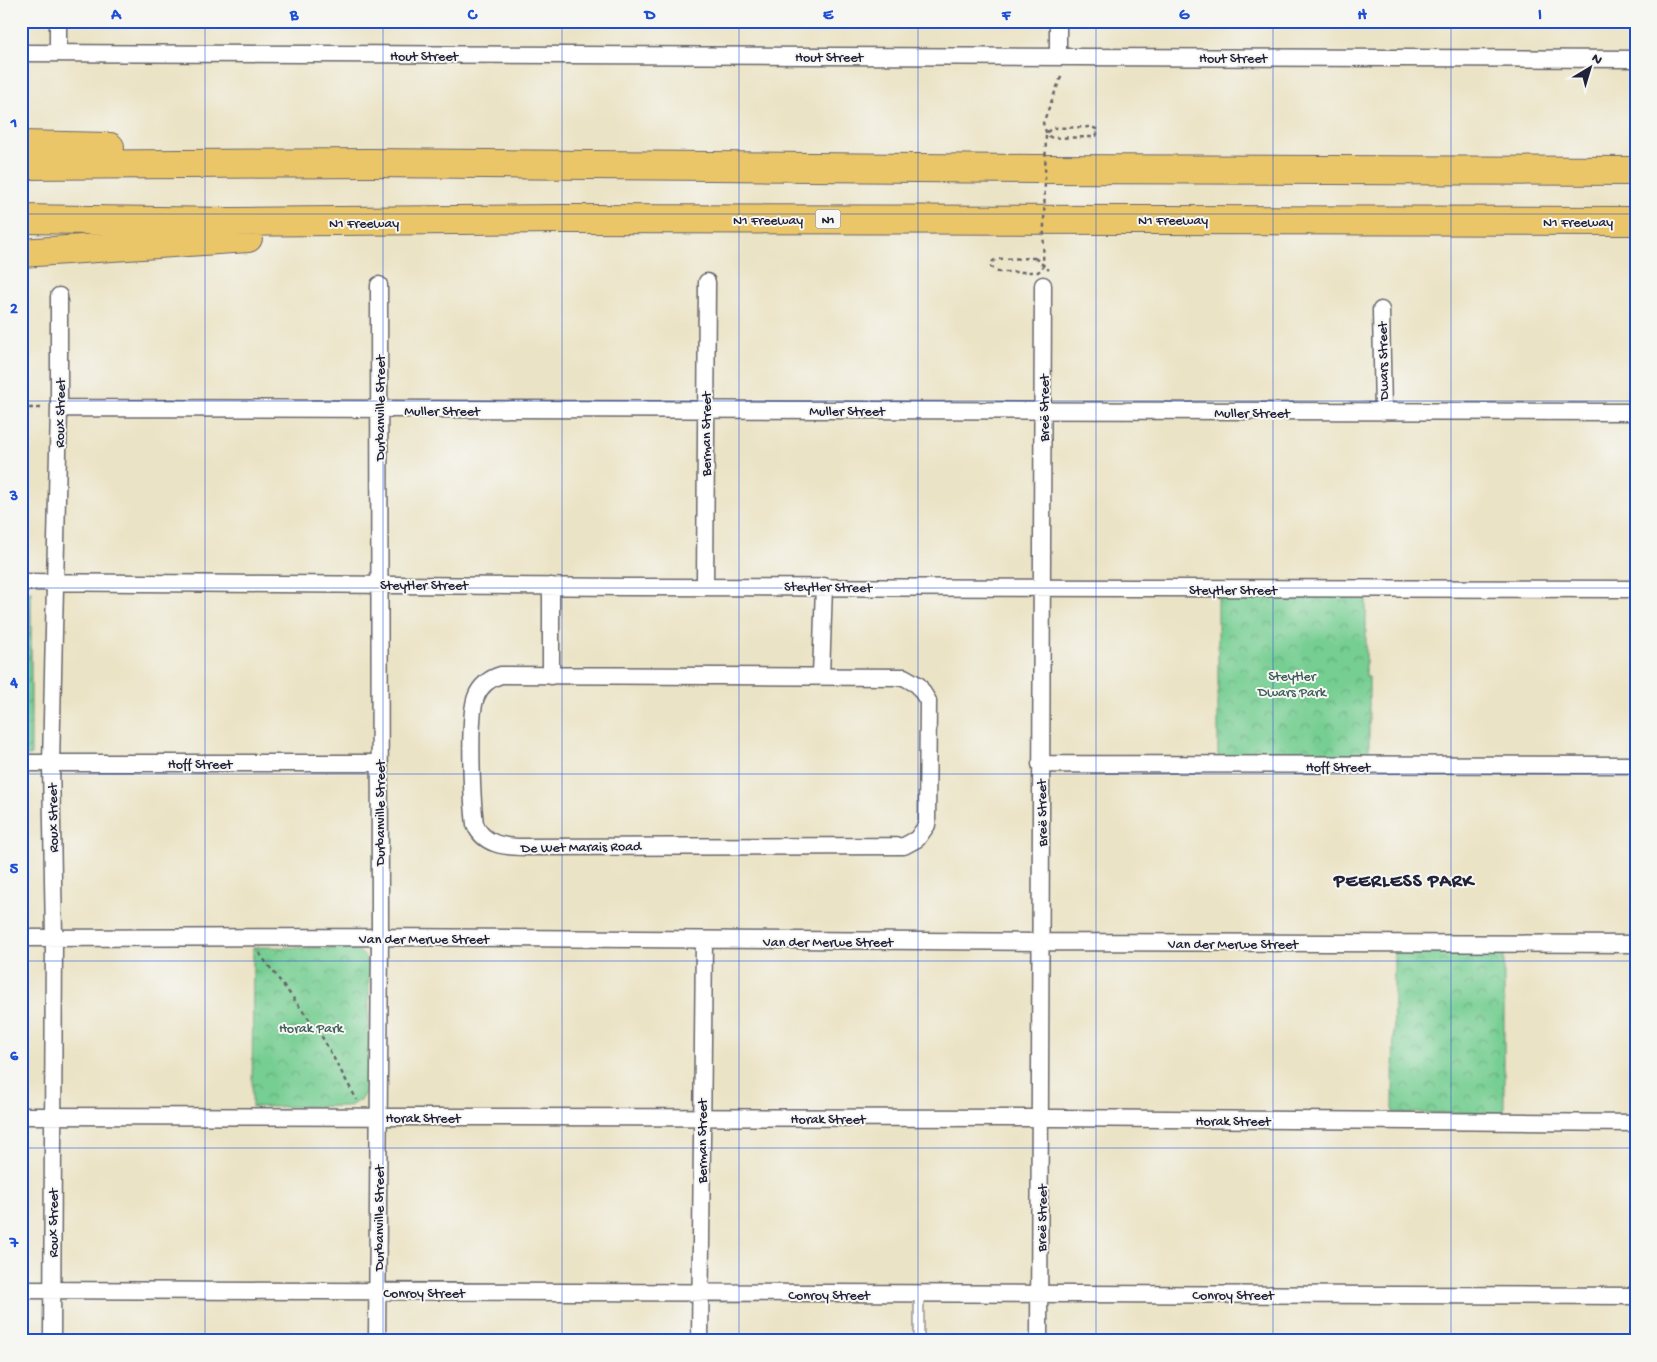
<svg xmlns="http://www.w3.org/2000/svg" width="1657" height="1362" font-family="'Gochi Hand',sans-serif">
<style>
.park{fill:url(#park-crowns);stroke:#4c7866}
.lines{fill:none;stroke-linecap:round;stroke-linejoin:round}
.service-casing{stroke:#68666b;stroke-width:11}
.minor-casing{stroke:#68666b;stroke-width:19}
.motorway-casing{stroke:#68666b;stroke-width:30}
.path{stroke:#68666b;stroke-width:2.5;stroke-dasharray:4 4;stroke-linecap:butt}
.service{stroke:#fff;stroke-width:9}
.minor{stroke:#fff;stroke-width:16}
.motorway{stroke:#ebc669;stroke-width:28}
.path-bridge{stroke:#68666b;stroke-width:2.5;stroke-dasharray:4 4;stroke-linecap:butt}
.grid{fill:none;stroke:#1d4ed8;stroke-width:1;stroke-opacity:0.55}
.labels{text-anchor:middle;stroke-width:4;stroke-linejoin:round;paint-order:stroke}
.shield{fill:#f6f6f2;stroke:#626272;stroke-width:1}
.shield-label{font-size:12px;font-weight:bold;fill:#22223b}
.street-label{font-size:14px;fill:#22223b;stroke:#f6f6f2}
.park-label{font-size:14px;fill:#3f5e59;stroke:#f6f6f2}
.district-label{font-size:19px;font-weight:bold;letter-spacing:1px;fill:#22223b;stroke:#f6f6f2}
.neatline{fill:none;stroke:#1d4ed8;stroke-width:2}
.grid-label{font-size:16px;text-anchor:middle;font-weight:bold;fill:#1d4ed8}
</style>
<defs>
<pattern id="park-crowns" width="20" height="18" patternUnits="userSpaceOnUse" patternTransform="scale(1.25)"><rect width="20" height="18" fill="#76ce92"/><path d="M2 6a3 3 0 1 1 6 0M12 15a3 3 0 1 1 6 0" fill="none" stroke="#60a778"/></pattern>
</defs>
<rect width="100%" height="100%" fill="#f6f6f2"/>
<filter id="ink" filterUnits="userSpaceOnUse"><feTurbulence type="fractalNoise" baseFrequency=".02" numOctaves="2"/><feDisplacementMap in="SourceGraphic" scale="10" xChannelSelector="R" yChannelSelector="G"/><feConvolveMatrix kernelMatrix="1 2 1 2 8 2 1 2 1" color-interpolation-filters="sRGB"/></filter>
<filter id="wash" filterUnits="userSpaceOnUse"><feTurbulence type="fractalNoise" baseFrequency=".0096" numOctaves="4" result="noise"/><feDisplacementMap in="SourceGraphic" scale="20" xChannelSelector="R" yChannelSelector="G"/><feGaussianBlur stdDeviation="1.12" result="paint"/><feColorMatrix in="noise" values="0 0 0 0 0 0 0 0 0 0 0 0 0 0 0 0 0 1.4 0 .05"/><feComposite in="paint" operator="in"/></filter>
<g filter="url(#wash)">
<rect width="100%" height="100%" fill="#ebe3c5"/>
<!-- park -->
<path class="park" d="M21 591H31V756H21Z
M1218 595H1366V677H1369V759H1218Z
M253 947 351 948C363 952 366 956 369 968V1087L361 1099 350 1106 252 1107Z
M1394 951 1504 953V1113H1393Z"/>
</g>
<g filter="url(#ink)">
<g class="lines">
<!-- service casing -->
<g class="service-casing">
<path id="service" d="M919 1341V1294"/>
</g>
<!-- minor casing -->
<g class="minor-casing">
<path id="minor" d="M58 21V53
M1058 21V57
M21 53 1636 59
M1381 310 1383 412
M59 408 1636 412
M21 582 627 587 1636 589
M705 586 707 282
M501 675 904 677 918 685 928 701 927 825 917 839 904 846 525 847C505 847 483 845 475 824 472 800 468 717 476 697 480 686 490 678 501 675Z
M551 676V586
M821 676 824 586
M21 763H379
M1040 764 1636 765
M21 938 380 937 1043 942 1636 944
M21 1116 1056 1118 1636 1123
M21 1290 1636 1296
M52 1341 54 938 51 764 59 408V296
M377 1341 380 937 379 285
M700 1341 704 940
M1039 1341C1042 989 1043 637 1043 285"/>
</g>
<!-- motorway casing -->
<g class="motorway-casing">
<path id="motorway" d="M21 145 110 147
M21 165 370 163 1036 169 1636 171
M21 219 229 222 565 219 1636 221
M21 253 248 238"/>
</g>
<!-- path -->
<path class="path" d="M1052 138 1047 135 1043 123 1061 77 1060 73
M1035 258 1049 270
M21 408H45
M259 953 321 1035 357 1100"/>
<!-- service -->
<use href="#service" class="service"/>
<!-- minor -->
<use href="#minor" class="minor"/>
<!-- motorway -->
<use href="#motorway" class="motorway"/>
<!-- path-bridge -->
<path class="path-bridge" d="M1035 258 997 259 993 261 991 267 998 272H1038L1043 268 1046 133 1052 128 1092 127 1098 130 1096 136 1092 137 1052 138"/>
</g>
</g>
<!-- grid -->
<path class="grid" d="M205 21V1341M383 21V1341M562 21V1341M739 21V1341M918 21V1341M1096 21V1341M1273 21V1341M1451 21V1341M21 214H1636M21 401H1636M21 588H1636M21 774H1636M21 961H1636M21 1148H1636"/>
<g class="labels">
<!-- shield labels -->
<rect class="shield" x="815.5" y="209.5" width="25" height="19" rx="4"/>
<g class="shield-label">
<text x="828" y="223">N1</text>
</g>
<!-- street labels -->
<g class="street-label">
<text x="424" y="60">Hout Street</text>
<text x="829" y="61">Hout Street</text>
<text x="1233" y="62">Hout Street</text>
<text x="768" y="224">N1 Freeway</text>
<text x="1173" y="224">N1 Freeway</text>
<text x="1578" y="226">N1 Freeway</text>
<text x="364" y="227">N1 Freeway</text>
<text transform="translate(1382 361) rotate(-91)" y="5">Dwars Street</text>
<text transform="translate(379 408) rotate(-90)" y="5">Durbanville Street</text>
<text transform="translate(1043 408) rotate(-90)" y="5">Breë Street</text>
<text x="442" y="415">Muller Street</text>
<text x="847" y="415">Muller Street</text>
<text x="1252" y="417">Muller Street</text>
<text transform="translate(59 413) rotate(-89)" y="5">Roux Street</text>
<text transform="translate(705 434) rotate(-90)" y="5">Berman Street</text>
<text x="424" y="589">Steytler Street</text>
<text transform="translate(828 586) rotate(1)" y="5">Steytler Street</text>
<text x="1233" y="594">Steytler Street</text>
<text x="200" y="768">Hoff Street</text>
<text x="1338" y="771">Hoff Street</text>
<text transform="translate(379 813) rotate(-90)" y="5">Durbanville Street</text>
<text transform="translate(1041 813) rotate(-91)" y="5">Breë Street</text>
<text transform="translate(52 818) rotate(-91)" y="5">Roux Street</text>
<text transform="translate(581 846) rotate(-1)" y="5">De Wet Marais Road</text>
<text x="424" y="943">Van der Merwe Street</text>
<text x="828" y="946">Van der Merwe Street</text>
<text x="1233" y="948">Van der Merwe Street</text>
<text x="423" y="1122">Horak Street</text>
<text x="828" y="1123">Horak Street</text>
<text x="1233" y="1125">Horak Street</text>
<text transform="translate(701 1141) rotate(-90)" y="5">Berman Street</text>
<text transform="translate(378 1218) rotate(-90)" y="5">Durbanville Street</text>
<text transform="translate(1041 1218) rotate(-89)" y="5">Breë Street</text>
<text transform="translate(52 1223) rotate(-90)" y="5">Roux Street</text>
<text x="424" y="1297">Conroy Street</text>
<text x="829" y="1299">Conroy Street</text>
<text x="1233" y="1299">Conroy Street</text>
</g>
<!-- park labels -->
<g class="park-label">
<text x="1292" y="680">Steytler<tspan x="1292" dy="16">Dwars Park</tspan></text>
<text x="311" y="1032">Horak Park</text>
</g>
<!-- district labels -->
<g class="district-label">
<text x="1404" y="886">PEERLESS PARK</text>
</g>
</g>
<!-- margin -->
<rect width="1657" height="1362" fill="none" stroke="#f6f6f2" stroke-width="55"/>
<!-- north arrow -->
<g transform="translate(1590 68) rotate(38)" stroke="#f6f6f2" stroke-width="4" paint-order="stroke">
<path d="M0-4L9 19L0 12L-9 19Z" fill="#22223b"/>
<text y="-8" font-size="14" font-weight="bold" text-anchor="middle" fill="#22223b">N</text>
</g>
<rect x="28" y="28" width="1602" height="1306" class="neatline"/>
<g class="grid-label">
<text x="116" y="19">A</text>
<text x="294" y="19">B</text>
<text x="472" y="19">C</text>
<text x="650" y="19">D</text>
<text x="828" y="19">E</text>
<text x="1006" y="19">F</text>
<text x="1184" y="19">G</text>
<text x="1362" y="19">H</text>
<text x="1540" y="19">I</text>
<text x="14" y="127">1</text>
<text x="14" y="313">2</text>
<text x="14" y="500">3</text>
<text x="14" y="687">4</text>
<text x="14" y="873">5</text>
<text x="14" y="1060">6</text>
<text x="14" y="1247">7</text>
</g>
</svg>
